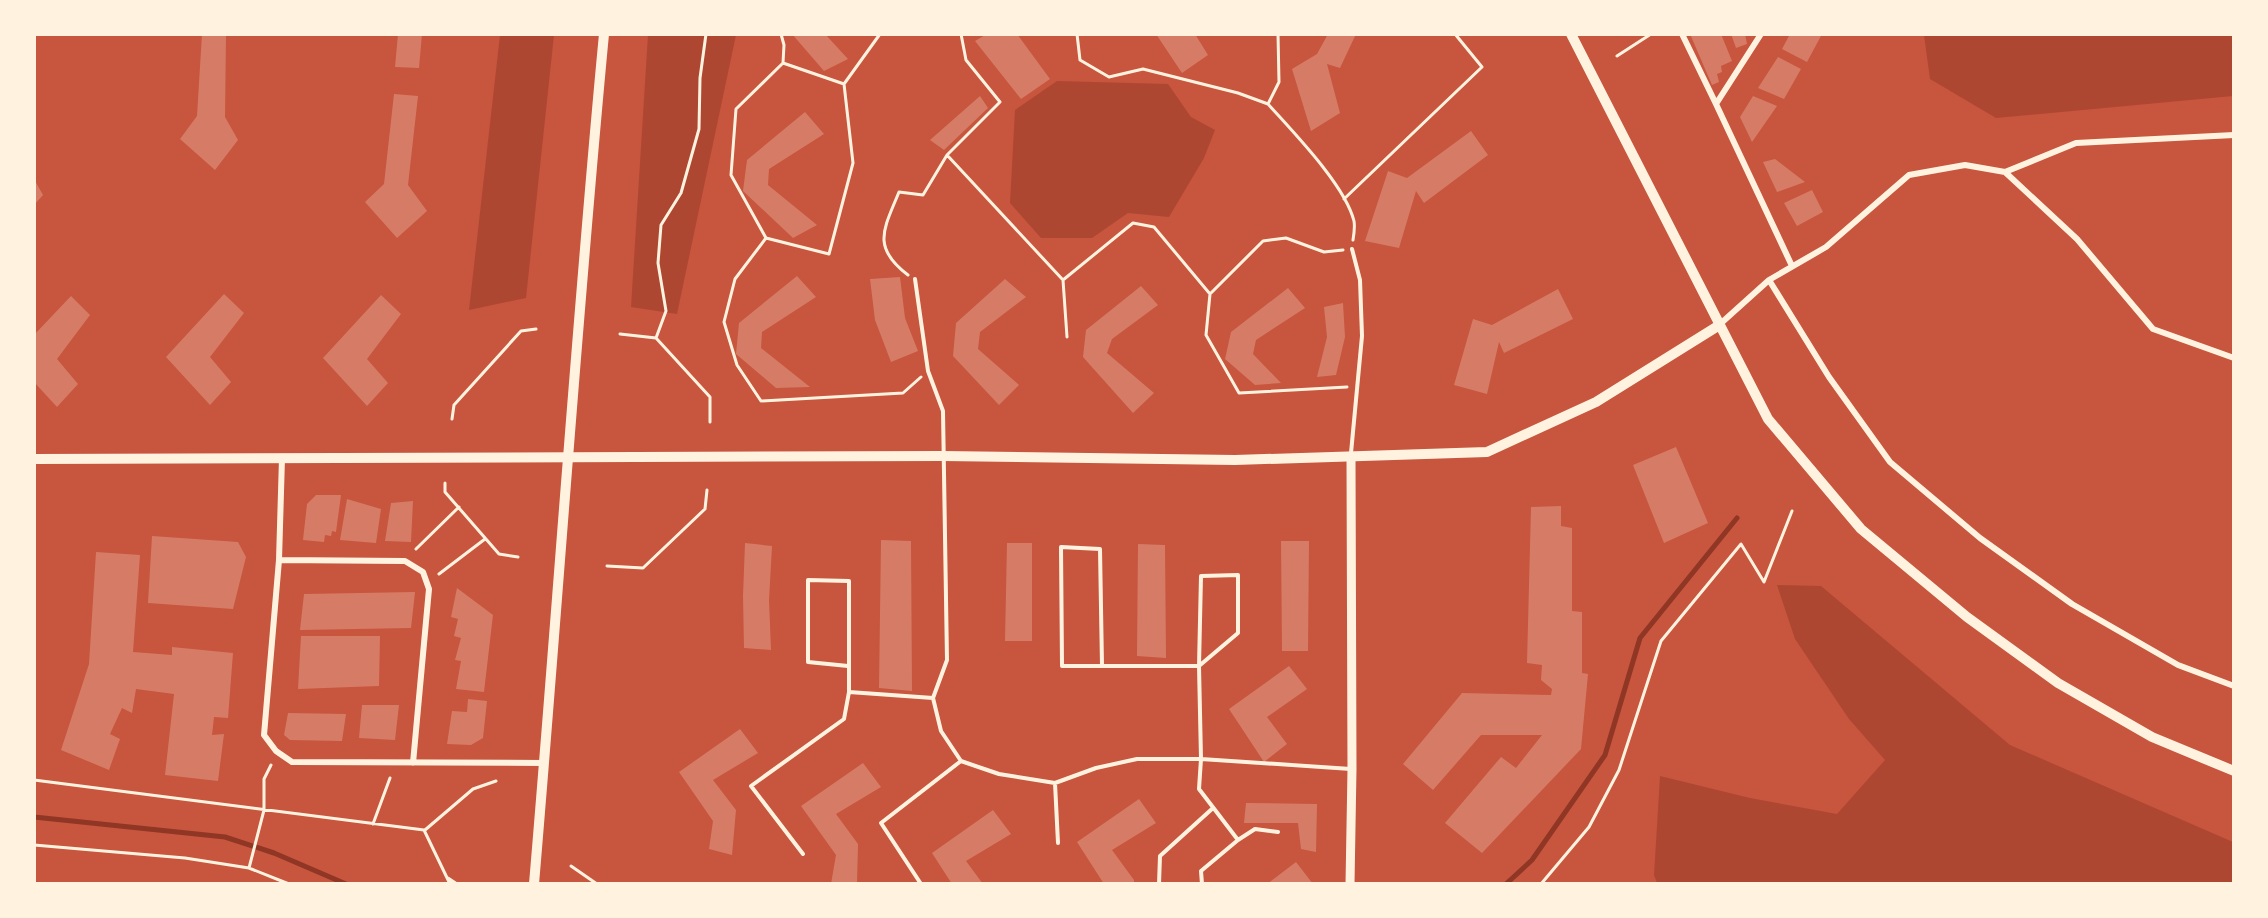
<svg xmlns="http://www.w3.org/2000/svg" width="2268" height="918" font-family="Georgia,serif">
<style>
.green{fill:#ae4732}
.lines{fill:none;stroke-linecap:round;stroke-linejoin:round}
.stream{stroke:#8f3625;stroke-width:5}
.building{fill:#d67c66}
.path{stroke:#fff3e0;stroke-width:3}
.service{stroke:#fff3e0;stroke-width:4}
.minor{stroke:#fff3e0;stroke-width:6}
.tertiary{stroke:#fff3e0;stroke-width:9}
.secondary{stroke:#fff3e0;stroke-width:10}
.primary{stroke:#fff3e0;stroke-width:10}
</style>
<rect width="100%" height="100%" fill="#c8553d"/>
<!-- green -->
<path class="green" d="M500 35H554L526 298 469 310Z
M648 35H736L677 314 631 307Z
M1924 35H2233V96L1996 118 1930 79Z
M1057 81 1168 84 1191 117 1215 130 1204 158 1169 217 1128 213 1092 238H1041L1010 203 1015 110Z
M1777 585 1821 586 2010 745 2233 842V883H1657L1654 875 1660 776 1750 798 1837 814 1885 760 1849 719 1795 639Z"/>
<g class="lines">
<!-- stream -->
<path class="stream" d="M34 817 225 837 274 853 346 884
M1506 884 1532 860 1605 755 1640 638 1737 518"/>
</g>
<!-- building -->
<path class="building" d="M202 34H226L225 117 238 140 215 170 180 139 197 116Z
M398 34H422L419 68 395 67Z
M792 34H825L848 59 824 71Z
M987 34H1017L1050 79 1021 99 975 41Z
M1156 34H1195L1208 55 1182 73Z
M1328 34H1356L1340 68 1327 64 1340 113 1311 131 1292 69 1317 54Z
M1690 34H1721L1732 61 1721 66 1722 72 1717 74 1719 82 1712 85Z
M1731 34H1745L1747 44 1736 48Z
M1790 34H1822L1807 62 1782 49Z
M1778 57 1801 69 1784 99 1758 88Z
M394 94 418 96 408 185 427 211 397 238 365 202 384 184Z
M980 96 988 108 944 150 930 140Z
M1753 96 1777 106 1752 142 1740 117Z
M805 112 824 134 769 169 768 185 817 225 793 238 743 191 747 160Z
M1471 131 1488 155 1424 203 1416 191 1399 248 1365 241 1388 171 1407 178Z
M1775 159 1805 182 1777 192 1763 162Z
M34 179 43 195 34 205Z
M1812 190 1823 212 1797 226 1784 203Z
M797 276 816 297 762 332 761 348 810 387 776 388 736 354 739 323Z
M900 277 905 318 918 351 891 362 875 320 870 279Z
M1005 279 1026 297 980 332 978 349 1019 385 999 405 953 356 956 323Z
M1141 286 1158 305 1112 339 1107 353 1154 393 1133 413 1083 357 1086 330Z
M1288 288 1305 308 1256 340 1253 354 1281 383 1255 385 1225 359 1231 332Z
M1558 289 1573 319 1504 353 1499 342 1487 394 1454 385 1473 319 1492 325Z
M224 294 244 313 210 357 231 382 210 405 166 357Z
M381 295 401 314 367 359 388 383 367 406 323 358Z
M71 296 90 315 57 359 78 384 57 407 34 382V335Z
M1343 303 1345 337 1336 375 1317 377 1327 337 1324 307Z
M1676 447 1708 523 1664 543 1633 465Z
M316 495H341L336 532 332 531 331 536 325 535 324 542 303 540 307 504Z
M347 499 381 509 376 543 340 540Z
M413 501 411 542 385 541 391 503Z
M1561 506V526L1572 528V611L1582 612V673L1588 674 1581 749 1482 853 1445 823 1501 757 1516 768 1542 735H1481L1433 790 1403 764 1462 693 1551 695 1552 689 1541 680 1542 665 1527 663 1531 507Z
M152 536 238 542 246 557 233 609 148 603Z
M881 540 911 541 912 691 879 688Z
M1281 541H1309L1308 651H1282Z
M745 543 772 546 769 600 771 650 744 648 743 596Z
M1007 543H1032V641H1005Z
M1138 544 1165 545 1166 658 1137 656Z
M96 552 140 555 133 652 172 655V647L233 653 228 718 214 717 212 735 224 734 218 781 165 775 174 694 136 689 132 713 122 708 110 734 120 739 109 770 61 750 89 664Z
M457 588 493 615 484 692 456 689 461 661 455 660 461 638 454 636 458 619 451 617Z
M415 592 411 628 300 630 304 594Z
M301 636H380L379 686 298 689Z
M1289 666 1307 689 1267 717 1287 744 1264 762 1229 709Z
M468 699 487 701 483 738 471 745 447 744 452 711 467 712Z
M362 705H399L395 740 359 738Z
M288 713 346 714 342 741 290 740 284 735Z
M740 729 758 753 713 780 736 810 732 855 709 849 713 821 679 772Z
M863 763 881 787 836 814 858 844 857 884H831L836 855 801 806Z
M1139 799 1156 823 1112 850 1134 880V884H1104L1077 842Z
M1246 803 1317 804 1316 852 1301 849 1298 823H1244Z
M993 810 1011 834 966 861 983 884H952L932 853Z
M1296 862 1313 884H1267Z"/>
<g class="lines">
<!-- path -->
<path class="path" d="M781 34 784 45 783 63 736 109 731 175 766 238 735 279 724 322 737 365 761 401 903 393 921 377
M1077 34 1080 60 1109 77 1143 69 1238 93 1268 104 1279 82 1278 34
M1617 56 1651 34
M783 63 844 84 880 34
M1268 104C1293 132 1345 185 1354 221 1355 227 1354 234 1353 240
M947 155 1063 280 1133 223 1154 227 1210 294 1206 335 1239 393 1347 387
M1344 199 1482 67 1455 34
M766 238 829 254 853 163 844 84
M908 275C871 247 884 229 899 192L923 195 947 155 1000 102 966 60 961 34
M1063 280 1067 337
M1210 294 1263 241 1286 238 1324 252 1343 250
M620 334 656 338 710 397V422
M656 338 666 311 658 263 661 225 681 193 699 129 700 78 706 34
M452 419 454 405 521 331 536 329
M445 483V492L499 554 518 557
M416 549 459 507
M607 566 643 568 705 509 707 490
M439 574 485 539
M34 780 424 830 450 884
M373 824 390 778
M425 830 473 789 496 781
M34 845 185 858 249 868 289 884
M571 866 597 884
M249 868 264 810V779L271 765
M448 878 457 884
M1541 884 1589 827 1619 770 1661 641 1741 544 1764 582 1792 511"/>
<!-- service -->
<path class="service" d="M915 279 928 371 943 411 947 660 933 698 941 731 961 761 999 774 1055 783 1096 768 1137 759H1201L1351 769
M1351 453 1362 336 1360 280 1352 249
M1102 666 1100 549 1061 547 1062 666H1199L1238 633V575L1201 576 1199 666 1201 759 1199 789 1238 840
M849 692 933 698
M1055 783 1058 843
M803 854 751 786 844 719 849 692V581L808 580V662L848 666
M921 884 881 823 961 761
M1159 884 1160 856 1213 808
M1202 884 1201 871 1238 840 1255 829 1278 832"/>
<!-- minor -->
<path class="minor" d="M1682 34 1716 104
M1761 34 1716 104 1792 266
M2005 172 2076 143 2234 135
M1769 280 1829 377 1890 462 1980 538 2072 604 2178 665 2234 686
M1719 325 1769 280 1826 247 1909 175 1965 165 2005 172 2077 239 2153 329 2234 358
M282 458 279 560 264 735 276 751 292 762 545 763
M279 560 405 561 423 572 429 589 413 763"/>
<!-- tertiary -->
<path class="tertiary" d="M1350 884 1352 769 1351 457"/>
<!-- secondary -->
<path class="secondary" d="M34 459 943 456 1235 460 1487 452 1596 402 1718 326"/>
<!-- primary -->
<path class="primary" d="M1571 34 1768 419 1861 529 1967 617 2058 683 2152 737 2234 771
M534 884C558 601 577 317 604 34"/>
</g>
<!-- border -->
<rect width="2268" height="918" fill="none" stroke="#fff3e0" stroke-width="72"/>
</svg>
